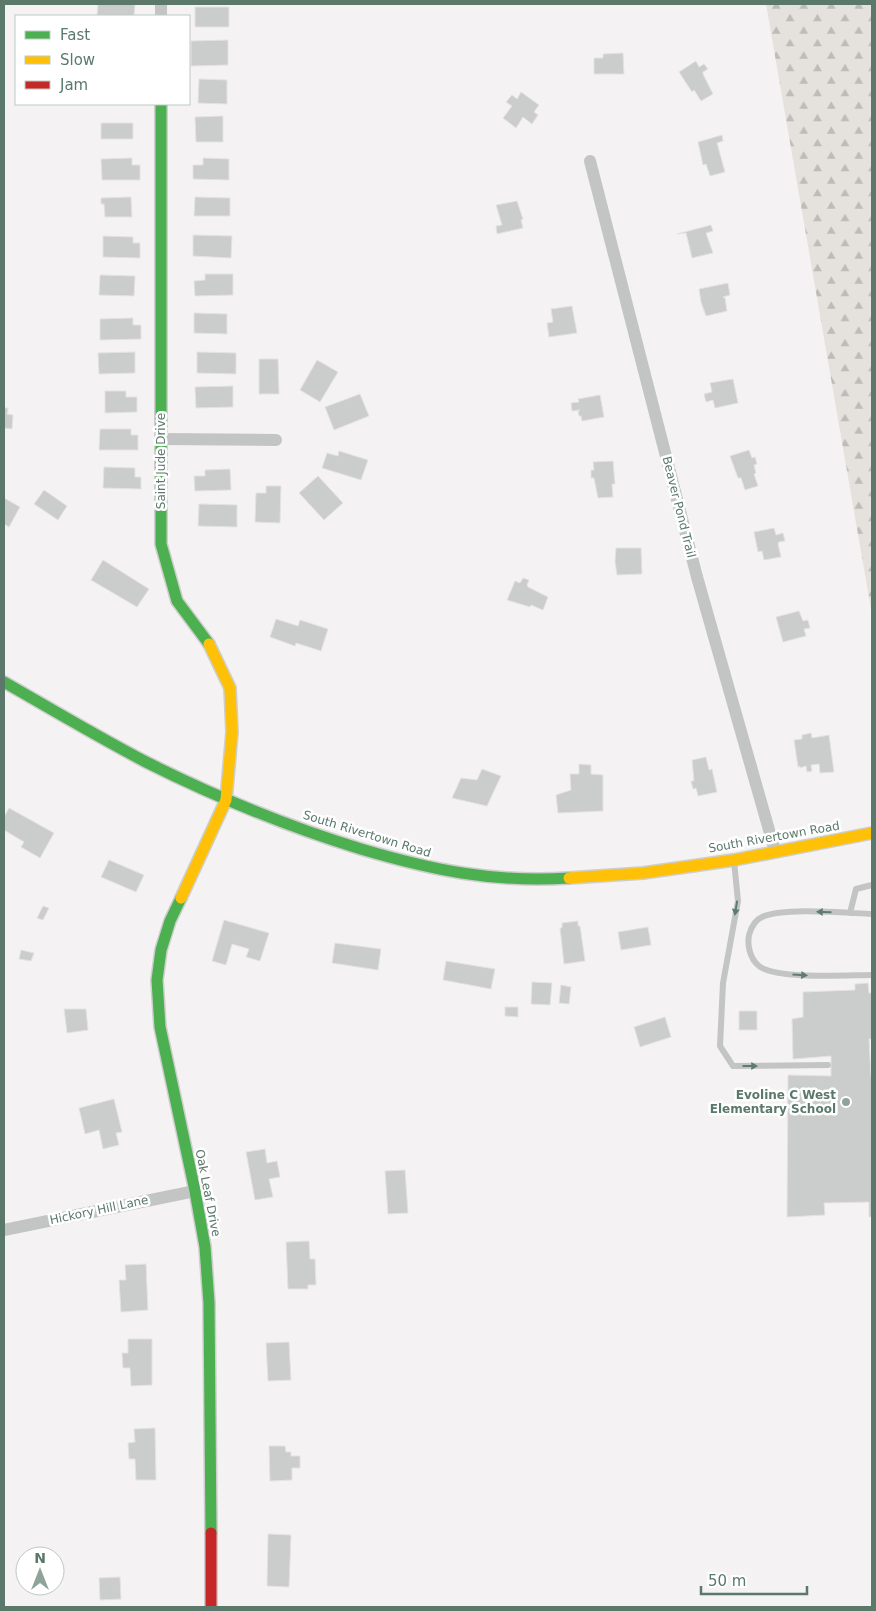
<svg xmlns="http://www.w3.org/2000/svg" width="876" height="1611" font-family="'DejaVu Sans',sans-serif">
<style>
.forest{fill:url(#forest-firs)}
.building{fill:#cbcdcc;stroke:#e4e2e2}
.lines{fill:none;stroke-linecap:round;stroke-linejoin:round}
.fast-casing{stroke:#cdcecd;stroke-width:14}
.slow-casing{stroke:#cdcecd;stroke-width:14}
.jam-casing{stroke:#cdcecd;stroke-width:14}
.lane{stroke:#c3c5c4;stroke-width:6}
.street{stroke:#c3c5c4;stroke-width:12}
.fast{stroke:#4caf50;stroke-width:11}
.slow{stroke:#ffc107;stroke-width:11}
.jam{stroke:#c62828;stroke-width:11}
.oneway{fill:#5f7d6f}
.poi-dot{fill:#90a39a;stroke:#fff;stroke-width:2}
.labels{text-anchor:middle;stroke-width:5;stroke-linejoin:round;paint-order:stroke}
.street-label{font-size:12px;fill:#5a796b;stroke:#fff}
.poi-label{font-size:12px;font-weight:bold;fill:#5a796b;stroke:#fff;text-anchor:end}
</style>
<defs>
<pattern id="forest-firs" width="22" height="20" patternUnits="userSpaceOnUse" patternTransform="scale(1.25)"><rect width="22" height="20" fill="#e5e2de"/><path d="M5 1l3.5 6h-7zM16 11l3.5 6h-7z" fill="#bdbcb8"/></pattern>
</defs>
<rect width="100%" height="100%" fill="#f4f2f2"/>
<!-- forest -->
<path class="forest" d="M766 4H872V615Z"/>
<!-- building -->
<path class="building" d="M98 4H135L134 16H97Z
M195 7H229V27H195Z
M228 40V65L191 66V41Z
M623 53 624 74H594V58H603V54Z
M696 61 699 67 704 64 708 69 703 72V74L713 94 701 101 694 90 692 92 679 72Z
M199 79 227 80V104L198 103Z
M521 92 539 105 534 112 538 115 532 124 523 117 516 128 503 118 512 106 506 102 512 95 517 99Z
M223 116V142H196L195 117Z
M101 123H133V139H101Z
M722 135 723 141 717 143 725 172 710 176 706 164 703 165 698 142Z
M132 158V165H140V180H102L101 159Z
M203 158 229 159V180L193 179V165H203Z
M131 197 132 217H105L104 204H101V198Z
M195 197 230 198V216H194Z
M517 201 523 219 521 220 523 228 497 234 496 226 502 225 496 205Z
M711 225 713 231 706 233 713 253 692 258 686 233 677 234Z
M193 235 232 236 231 258 193 256Z
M103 236 133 237V243H140V258L103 257Z
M205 274H233V295L195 296 194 281 205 280Z
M100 275 135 276 134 296 99 295Z
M728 283 730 295 723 297 725 298 727 311 706 316 701 302 699 289Z
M572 306 577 333 549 337 547 323 553 322 551 309Z
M194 313 227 314V334L194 333Z
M133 318V325H141V339L100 340V319Z
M135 352V373L99 374 98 353Z
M197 352 236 353V374L197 373Z
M259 359H278L279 394H259Z
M317 360 338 372 320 402 300 390Z
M733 379 738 403 715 408 713 400 706 402 704 394 712 392 710 383Z
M233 386V407L196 408 195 387Z
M105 391H126V397H137V412L105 413Z
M360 394 369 416 334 430 325 407Z
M600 395 604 417 582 421 581 416H579L578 411 580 410 572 411 571 403 579 402 578 399Z
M4 408H8L7 414 13 415 12 429 4 428Z
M100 429H131V435H138V450H99Z
M749 450 752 458 755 457 757 464 754 465 756 473 754 474 758 486 745 490 741 478H738L730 456Z
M339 451 368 460 361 480 322 468 327 453 338 456Z
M613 461 615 484H612L613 497 598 498 594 478H591V470H594L593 462Z
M104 467 135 468V477H141V489L103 488Z
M230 469 231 490 195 491 194 476H205V470Z
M318 476 343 503 324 520 299 493Z
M266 486H281L280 523 255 522 256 493H266Z
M44 490 67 506 58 520 34 504Z
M4 498 20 507 9 527 4 524Z
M199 504 237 505V527L198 526Z
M774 528 776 535 783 533 785 541 779 542 778 544 781 557 764 560 762 551 758 552 754 532Z
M616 548H641L642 574 617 575 615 561Z
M103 560 149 589 137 607 91 580Z
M523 578 529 580 527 585 528 587 548 597 543 610 531 605 530 607 507 600 515 581 520 583Z
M799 611 803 621 808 620 810 628 804 629 806 636 783 642 776 617Z
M276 619 298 626 300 620 328 629 321 651 296 643 295 646 270 637Z
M811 733 812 738 829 735 834 772 820 773 819 764 811 765 812 771 807 772 806 766 800 768V766L798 767 794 740 802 739V735Z
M706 757 709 770 712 769 717 792 698 796 696 788 693 789 691 781H694L692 760Z
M579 764 591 765V774L603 775V811L558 813 556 795 571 790 570 774H579Z
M482 769 501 776 487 806 452 798 461 778 477 780Z
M9 808 54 833 40 858 21 847 24 842 4 830V817Z
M109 860 144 875 136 892 101 877Z
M43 906 49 908 43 920 37 918Z
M224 920 269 933 260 961 246 957 249 949 232 944 226 965 212 961Z
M578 921V926H580L585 961 564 964 560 928H562V923Z
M648 927 651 945 621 950 618 932Z
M335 943 381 949 378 970 332 963Z
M21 950 34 953 31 961 19 959Z
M446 961 495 969 491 989 443 980Z
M532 982 552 983 550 1005 531 1004Z
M868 983 869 993H872V1039H869L871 1076H872V1217H869V1202L824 1203 825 1215 787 1217 788 1075 831 1076V1056L793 1059 792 1019 803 1017V992L855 990V984Z
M561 985 571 987 569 1004 559 1003Z
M505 1007H518V1017L505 1016Z
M64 1009H86L88 1030 67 1033Z
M739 1011H757V1030H739Z
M665 1017 671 1037 640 1047 634 1027Z
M114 1099 122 1132 116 1133 119 1145 103 1149 99 1130 85 1134 79 1108Z
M265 1149 267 1163 277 1161 280 1177 269 1179 273 1197 255 1200 246 1152Z
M405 1170 408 1213 388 1214 385 1171Z
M309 1241 310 1259H315L316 1285H308V1289H288L286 1242Z
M146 1264 148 1310 121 1312 119 1280H126L125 1265Z
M128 1339H152V1385L131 1386 130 1368H123L122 1353H128Z
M289 1342 291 1380 268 1381 266 1343Z
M155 1428 156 1480H136L135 1459H129L128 1443 135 1442 134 1429Z
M269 1446H285L286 1452H291V1456H300V1468H292V1480L270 1481Z
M268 1534 291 1535 289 1587 267 1586Z
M120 1577 121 1599 100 1600 99 1578Z"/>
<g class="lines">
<!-- fast casing -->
<g class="fast-casing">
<path id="fast" d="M161 104V544L177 601 209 644
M4 682C51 709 98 737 146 762 216 797 286 826 361 849 432 870 494 883 569 878
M181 898 170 921 161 950 157 980 160 1027 195 1191 205 1247 209 1303 211 1533"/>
</g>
<!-- slow casing -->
<g class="slow-casing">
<path id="slow" d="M569 878 643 873 734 860 872 833
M181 898 226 800 232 732 230 688 209 644"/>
</g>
<!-- jam casing -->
<g class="jam-casing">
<path id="jam" d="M211 1533V1607"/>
</g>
<!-- lane -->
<path class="lane" d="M734 861 738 901 723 983 720 1046 733 1066 828 1065
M850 913 856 889 872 885
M872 914C846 913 784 907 762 917 755 920 751 928 749 935 747 945 750 959 759 966 776 980 849 975 872 975"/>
<!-- street -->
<path class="street" d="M161 4V16
M590 161 697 577 775 851
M161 439 276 440
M4 1230 195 1191"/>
<!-- fast -->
<use href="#fast" class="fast"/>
<!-- slow -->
<use href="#slow" class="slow"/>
<!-- jam -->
<use href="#jam" class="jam"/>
</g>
<!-- one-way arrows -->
<defs><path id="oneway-solid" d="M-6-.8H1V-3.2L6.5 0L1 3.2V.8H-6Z" transform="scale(1.25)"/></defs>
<g class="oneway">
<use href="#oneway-solid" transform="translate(736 908) rotate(99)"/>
<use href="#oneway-solid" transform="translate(824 912) rotate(-179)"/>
<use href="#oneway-solid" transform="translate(800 975) rotate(4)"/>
<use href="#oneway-solid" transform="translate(750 1066)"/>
</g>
<!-- markers -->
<circle class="poi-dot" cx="846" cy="1102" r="5"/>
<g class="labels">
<!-- street labels -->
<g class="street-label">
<text transform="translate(161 461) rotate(-90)" y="4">Saint Jude Drive</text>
<text transform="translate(679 507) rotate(76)" y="4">Beaver Pond Trail</text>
<text transform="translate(367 834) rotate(17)" y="4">South Rivertown Road</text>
<text transform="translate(774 837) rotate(-10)" y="4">South Rivertown Road</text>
<text transform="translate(208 1193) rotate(79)" y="4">Oak Leaf Drive</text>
<text transform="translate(99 1210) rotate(-12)" y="4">Hickory Hill Lane</text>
</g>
<!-- poi labels -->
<g class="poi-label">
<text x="836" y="1099">Evoline C West<tspan x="836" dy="14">Elementary School</tspan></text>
</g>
</g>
<!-- border -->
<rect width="876" height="1611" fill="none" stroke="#5a796b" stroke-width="10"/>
<!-- legend -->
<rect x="15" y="15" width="175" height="90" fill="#ffffff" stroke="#bdc9c4"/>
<rect x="25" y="31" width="25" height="8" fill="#4caf50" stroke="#bdc9c4"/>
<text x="60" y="40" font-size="15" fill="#5a796b">Fast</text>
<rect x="25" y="56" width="25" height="8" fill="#ffc107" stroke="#bdc9c4"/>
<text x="60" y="65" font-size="15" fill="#5a796b">Slow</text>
<rect x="25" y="81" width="25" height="8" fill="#c62828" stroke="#bdc9c4"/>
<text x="60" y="90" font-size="15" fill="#5a796b">Jam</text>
<!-- north arrow -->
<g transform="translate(40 1571)"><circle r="24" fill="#ffffff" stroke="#bdc9c4"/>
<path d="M0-4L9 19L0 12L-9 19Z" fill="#90a39a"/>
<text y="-8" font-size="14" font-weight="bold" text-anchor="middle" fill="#5a796b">N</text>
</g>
<!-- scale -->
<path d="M701 1586v8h106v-8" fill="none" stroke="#5a796b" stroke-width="2.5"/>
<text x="708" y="1586" font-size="15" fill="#5a796b" stroke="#ffffff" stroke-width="4" paint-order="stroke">50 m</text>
</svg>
